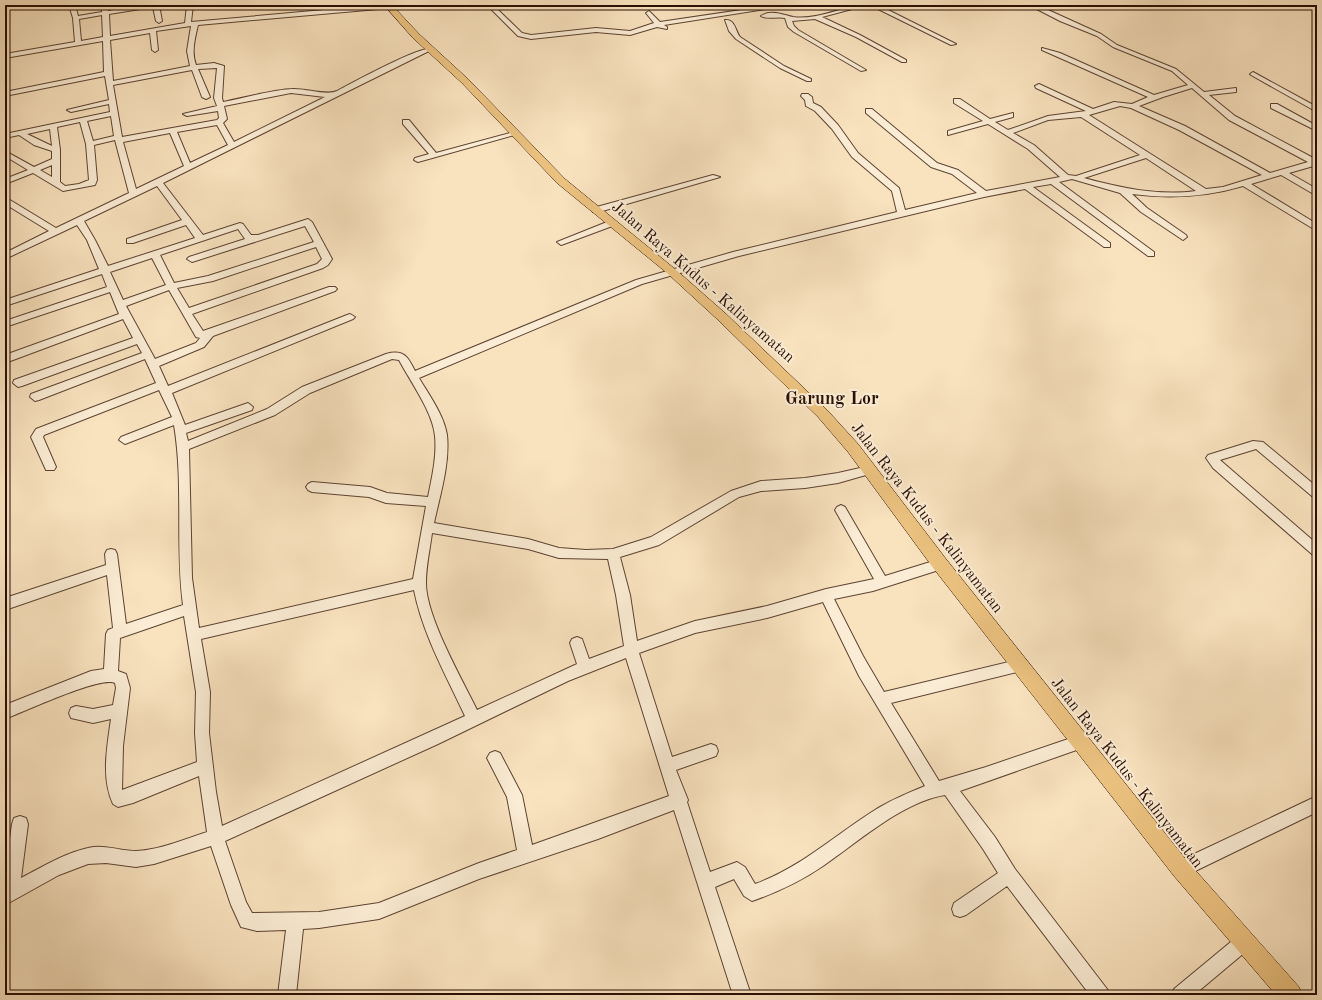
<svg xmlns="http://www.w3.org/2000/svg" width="1322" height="1000" font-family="'Old Standard TT',serif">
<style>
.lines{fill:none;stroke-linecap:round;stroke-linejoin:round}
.minor-casing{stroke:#5d4332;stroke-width:2}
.major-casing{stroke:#290e03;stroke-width:1}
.minor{fill:#fbedd5;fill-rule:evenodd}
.major{fill:#ecc280;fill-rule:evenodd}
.labels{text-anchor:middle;stroke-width:4;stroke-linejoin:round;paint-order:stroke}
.street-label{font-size:16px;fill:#290e03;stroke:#fbedd5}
.quarter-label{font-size:18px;font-weight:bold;fill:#290e03;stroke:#fbedd5}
</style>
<rect width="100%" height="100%" fill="#f9e3bf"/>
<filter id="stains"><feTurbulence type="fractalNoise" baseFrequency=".005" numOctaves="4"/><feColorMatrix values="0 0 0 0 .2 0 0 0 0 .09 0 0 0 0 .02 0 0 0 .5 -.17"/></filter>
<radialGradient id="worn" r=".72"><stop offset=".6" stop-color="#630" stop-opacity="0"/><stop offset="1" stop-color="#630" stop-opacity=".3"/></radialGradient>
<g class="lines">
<!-- minor casing -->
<g class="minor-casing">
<path id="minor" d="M69 5H75L78 16 102 12V5H108V11L142 5H159L162 21 159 23 156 21 153 7 109 14 110 36 185 23 187 5H193L191 22 380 5H404L401 7 198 25C195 38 191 52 196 65L214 63 224 66 222 98 223 102C244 98 271 90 292 89 305 88 327 96 337 91 350 84 425 43 433 49L163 183 203 235 240 223 243 224 251 235H258L308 219 312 222 332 259 328 265 323 268 192 314 203 331 329 287H335L337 289 335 291 213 336 204 347 159 366 168 386 347 315 350 314 355 317 353 319 172 393 185 425 248 403 253 407 252 410 186 433 188 441 267 409 302 387 386 354C404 349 408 357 415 371L636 280 733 252 897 212 892 191 852 157 832 129 815 111 806 106 805 100 801 96 802 94H808L812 97 813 103 821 107 838 125 858 153 899 188 905 210 977 193 952 174 931 167 866 113V109H872L937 163 958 170 986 191 1060 177 1028 149 988 124 948 135V131L983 121 954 103V99H960L990 119 1013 113V117L995 122 1008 130 1048 116 1086 111 1036 88 1035 86 1039 84 1093 109 1114 102 1132 104 1148 97 1042 50V48L1060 53 1154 95 1188 85 1172 71 1113 47 1097 36 1060 21 1029 5H1037L1101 34 1117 45 1176 69 1204 92 1236 88V92L1209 95 1235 116 1317 160V165L1289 173 1317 189V196L1281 175 1251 184 1317 224V231L1243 186C1206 197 1171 199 1132 194L1147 208 1186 235 1187 237 1183 240 1141 212 1120 193 1072 179 1059 182 1154 252V256H1148L1051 184 1033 187 1110 243V247H1104L1025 189 984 197 739 256 642 284 419 378C429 395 444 415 447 435 450 464 440 495 434 523L528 539 559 548 586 550 613 549 651 537 731 491 761 481 805 478 838 473 869 466 873 467 875 470 873 473 838 483 805 488 761 491 739 497 659 545 620 557 630 595 637 641 695 621 767 606 826 589 874 579 835 510 837 507 841 505 845 507 885 576 940 559 945 560 946 564 945 568 873 591 834 599 863 656 884 692 1021 659 1026 660 1028 665 1026 670 1021 671 891 703 939 781 986 767 1080 735 1085 737 1087 742 1085 747 960 791 995 837 1015 869 1107 989 1110 995H1090L1007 886 966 915 960 917 954 915 952 909 954 903 998 873 983 849 945 795C902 802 858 842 823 866 801 881 778 892 752 901L744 896 734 879 715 887 751 995H733L674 810 598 839 479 879 379 919 319 928 303 929 296 995H278L286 930 257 931 241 927 231 905 211 846 154 864 136 867 106 863 88 864 59 875 5 905V875L12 824 14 818 20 816 26 818 28 824 21 878C42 867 65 853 88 848 104 844 120 851 136 851 160 850 185 839 207 832L199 776 133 803 118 807 113 804C101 778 107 747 111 719L93 723 71 718 69 713 71 708 76 706 93 709 113 705 116 688 115 683C100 676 24 712 5 719V705L91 671 104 669 106 634 108 630 113 628 107 575 5 610V598L106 565 105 554 107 550 111 549 115 550 117 554 126 624 183 605C175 545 184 485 174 425L125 444 119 440 121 437 172 417 159 390 44 435 43 437 56 467 54 470H46L31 437 36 429 156 383 145 359 39 400 35 401 30 397 31 394 142 353 137 344 22 386 18 387 13 383 14 380 133 338 123 319 5 363V355L119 314 110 292 5 327V321L107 287 102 274 5 306V300L99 269 87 240 77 225 5 259V253L49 231 5 204V197L56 228 129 193 115 140 94 145 97 180 95 185 63 191 33 173 5 184V179L28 170 5 156V151L34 167 52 159V151L34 145 19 135 5 138V134L110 112 109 104 71 112 67 110 109 100 105 76 5 96V92L104 72 103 41 5 58V54L75 42 73 18ZM102 15 103 37 81 41 79 19ZM191 26 187 51 190 66 113 81 110 40 150 33 152 50 155 52 158 50 156 31ZM217 68 214 98 217 106 183 114 187 116 218 111 219 118 217 120 122 137 113 85 192 70 202 97 206 99 210 97 198 69ZM1192 88 1229 120 1308 162 1270 173 1185 126 1139 106 1163 97ZM291 93 325 97 234 142 223 123 227 119 224 106ZM1120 106 1131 108 1179 130 1262 175 1223 187 1206 189 1089 115ZM111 116 114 136 93 141 87 121ZM1081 117 1140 155 1076 176 1068 175 1034 145 1013 133 1048 120ZM80 122 86 144 89 180 79 184 65 186 60 182V150L57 127ZM217 125 228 145 190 163 177 132ZM50 129 52 146 27 134ZM170 133 184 166 136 189 123 142ZM1146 158 1196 191C1158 196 1121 188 1084 178ZM52 165V177L40 170ZM157 186 182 220 127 239V243H133L186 225 195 238 108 266 95 240 84 221ZM305 226 314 242 208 276 174 283 160 255 238 229 245 239 189 257 187 259 192 262ZM316 247 322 259 317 264 189 308 177 288 213 281ZM152 258 166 285 123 300 110 272ZM169 290 196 337 200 338 196 343 155 359 126 306ZM392 359 399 360C410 381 433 412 435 436 437 456 432 477 428 497L387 493 370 487 312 482 308 484 306 487 308 490 312 492 369 497 386 503 426 506 413 579 199 628 192 578 189 449 275 415 310 393ZM432 533 528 549 559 558 608 559 616 595 624 646 589 659 582 639 577 637 572 639 570 643 577 664 477 710C462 679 425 615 426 582 426 566 430 549 432 533ZM414 590C423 635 446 675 465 716L222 826 216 792 209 733 210 692 201 639ZM823 602 859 676 925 786C908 793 891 800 875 810 835 835 800 868 755 884L745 867 737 862 710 872 687 802 688 800 676 770 716 756 718 751 716 746 711 744 672 757 639 653 695 633 767 618ZM184 616 196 692 195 733 197 762 122 790 123 746 130 688 126 674 118 671 120 638ZM626 658 669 796 532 845 522 795 500 753 495 751 490 753 487 758 507 797 517 850 479 863 379 903 319 912 252 913 246 902 225 841 438 744 568 681Z
M487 5H493L522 33 531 35 596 28 630 31 654 23 646 13 649 11 660 22 775 5H791L664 25 667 27V29L657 27 630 35 596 32 531 39 518 36Z
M857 5H867L822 17 860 35 906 60V62H902L856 37 815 19 792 21 794 26 798 30 866 70 861 71 794 32 788 27 785 18C777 16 767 20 761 16 771 9 783 15 793 17 813 20 837 10 857 5Z
M870 5H878L956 44 951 45Z
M725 20C735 19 735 30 740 37L784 66 811 79V81H807L780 68 736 39 729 31Z
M1253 72 1317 107V112L1251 75 1250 74Z
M1271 104H1277L1317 126V131L1271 108Z
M403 120H409L436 153 514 132 518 134 418 162 414 160 415 158 429 154 403 124Z
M713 175 720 177 599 212H593L592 210 593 208Z
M612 220 616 223 615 225 564 244 561 245 557 242Z
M1253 441 1263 442 1317 487V499L1313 497 1256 449 1220 460 1317 544V556L1313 555 1213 468 1206 458 1208 455Z
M1317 796V812L1187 875 1181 877 1175 875 1173 869 1175 863Z
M1244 933 1250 936 1253 942 1250 948 1194 995H1171L1174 989 1238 936Z"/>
</g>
<!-- major casing -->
<g class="major-casing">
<path id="major" d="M384 5H392L419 34 468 79 565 179 675 269 725 313 828 411 858 444 946 559 1188 862 1299 987 1302 995H1276L1174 876 934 569 848 452 818 417 717 319 667 273 557 183 462 83 413 38Z"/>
</g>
<!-- minor -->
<use href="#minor" class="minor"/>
<!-- major -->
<use href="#major" class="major"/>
</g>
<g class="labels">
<!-- street labels -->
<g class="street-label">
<text transform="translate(704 281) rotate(41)" y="6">Jalan Raya Kudus - Kalinyamatan</text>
<text transform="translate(928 517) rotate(52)" y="6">Jalan Raya Kudus - Kalinyamatan</text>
<text transform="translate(1128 772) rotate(52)" y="6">Jalan Raya Kudus - Kalinyamatan</text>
</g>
<!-- quarter labels -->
<g class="quarter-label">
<text x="832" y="404">Garung Lor</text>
</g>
</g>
<!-- margin -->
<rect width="1322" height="1000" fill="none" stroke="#f9e3bf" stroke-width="20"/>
<rect x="6" y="6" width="1310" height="988" fill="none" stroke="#290e03" stroke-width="2"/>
<rect x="10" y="10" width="1302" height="980" fill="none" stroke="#290e03"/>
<rect width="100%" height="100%" filter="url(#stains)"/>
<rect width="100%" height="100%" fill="url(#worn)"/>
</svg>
